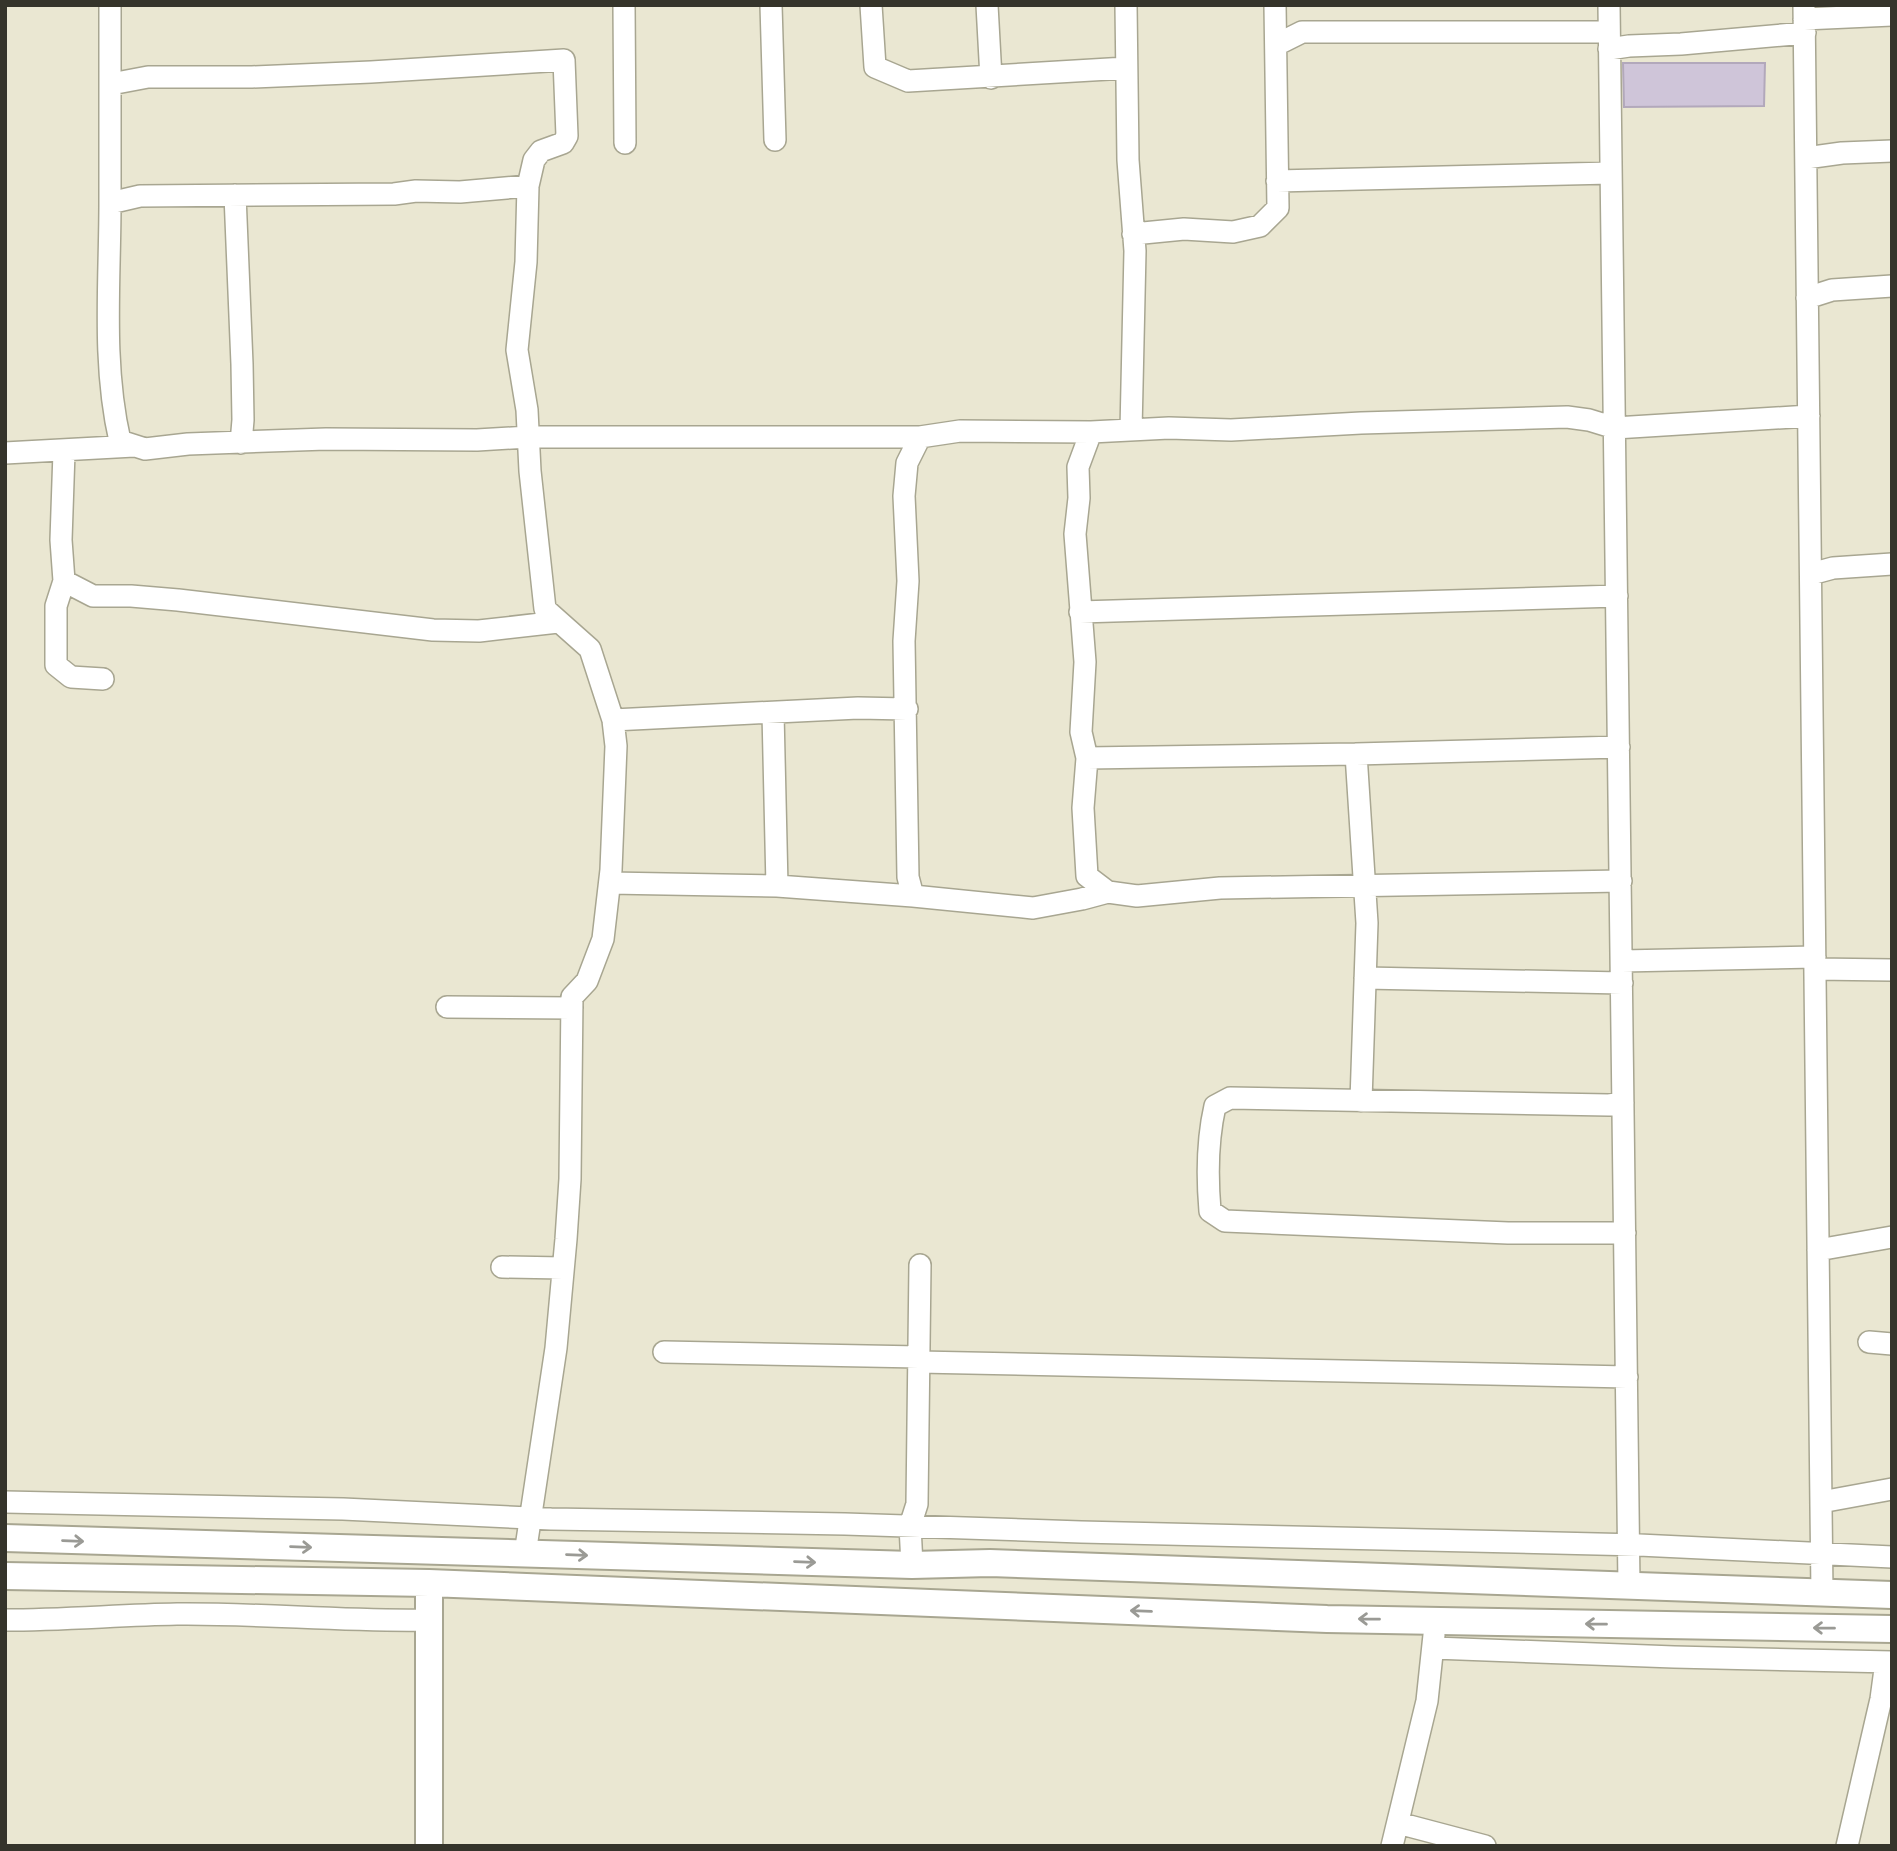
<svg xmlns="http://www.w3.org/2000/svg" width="1897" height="1851" font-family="'PT Sans',sans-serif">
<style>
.building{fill:#cfc5d9;stroke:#b2a8bb;stroke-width:2}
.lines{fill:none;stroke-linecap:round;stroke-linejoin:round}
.minor-casing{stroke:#a8a691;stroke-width:24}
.tertiary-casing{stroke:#a8a691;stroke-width:30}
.minor{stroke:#fff;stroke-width:21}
.tertiary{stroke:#fff;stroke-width:26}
.oneway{stroke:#9a9a95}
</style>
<rect width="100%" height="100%" fill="#eae7d2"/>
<!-- building -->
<path class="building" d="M1623 63H1765L1764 106 1624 107Z"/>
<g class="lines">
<!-- minor casing -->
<g class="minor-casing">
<path id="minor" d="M110 5V203
M624 5 625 143
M771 5 775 140
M871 5 875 67 908 81 1126 68
M987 5 991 78
M1126 5 1128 160 1135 251 1131 430
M1609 5 1629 1586
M1804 5 1822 1594
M1804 19 1892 15
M1276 45 1302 32H1609
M1609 49 1629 46 1681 44 1805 33
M111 84 148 77H252L371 72 564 60 567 136 563 143 541 151 534 160 528 186 526 262 517 350 527 410 530 471 545 609 590 649 613 720 616 746 611 870 603 939 587 981 572 997 570 1179 566 1239 556 1348 525 1554
M1806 158 1842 153 1892 151
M1277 181 1611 173
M528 186 460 192 416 191 394 194 140 196 110 203C110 281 102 364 120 441L145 449 188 444 326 439 477 440 528 437H920
M235 195 242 364 243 420 241 443
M1133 234 1184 229 1233 232 1260 226 1278 208 1275 5
M1807 298 1832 290 1892 286
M1091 432 960 431 920 437 907 463 904 496 908 581 904 641 908 877 913 896 1033 908 1082 899 1108 892
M64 452 61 540 64 581 93 596H131L178 600 433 630 479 631 558 622
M5 453 134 446
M1811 574 1833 568 1892 564
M64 581 56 606V665L71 677 103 679
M1080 612 1617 596
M773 713 777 886 913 896
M613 720 858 708 907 709
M1087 758 1356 754
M1621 881 1220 888 1137 896 1108 892 1087 876 1083 808 1087 758 1081 732 1085 662 1075 534 1079 498 1078 467 1091 432 1169 428 1231 430 1361 423 1567 417 1589 420 1615 428 1809 416
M610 883 777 886
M1622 961 1815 957
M1815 969 1892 970
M1365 978 1622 983
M447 1007 572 1008
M1361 1101 1367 923 1356 754 1619 747
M1623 1103 1609 1105 1230 1098 1215 1106C1207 1141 1207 1176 1210 1211L1225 1221 1508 1233H1625
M1818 1250 1892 1237
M502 1267 563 1268
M1869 1342 1892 1344
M664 1352 919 1357
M919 1362 1627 1377
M5 1502 343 1509 551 1519 845 1524 1081 1532 1639 1545 1892 1557
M1821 1502 1892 1489
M912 1565 910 1526 917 1504 920 1265
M5 1620C63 1620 120 1615 177 1614 261 1613 345 1622 429 1620
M1434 1648 1674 1657 1892 1662
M1398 1823 1485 1846
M1392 1846 1427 1701 1434 1635
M1847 1846 1881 1699 1886 1662"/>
</g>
<!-- tertiary casing -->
<g class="tertiary-casing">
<path id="tertiary" d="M5 1538 912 1565 990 1563 1892 1595
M5 1576 429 1583 1327 1619 1892 1629
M429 1846V1583"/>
</g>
<!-- minor -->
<use href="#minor" class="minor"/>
<!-- tertiary -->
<use href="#tertiary" class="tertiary"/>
</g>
<!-- one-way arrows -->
<defs><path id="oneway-shaft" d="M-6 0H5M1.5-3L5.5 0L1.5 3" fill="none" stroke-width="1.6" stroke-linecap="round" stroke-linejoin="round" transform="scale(1.75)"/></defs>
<g class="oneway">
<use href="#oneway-shaft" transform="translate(73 1541) rotate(2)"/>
<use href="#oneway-shaft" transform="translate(301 1547) rotate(2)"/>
<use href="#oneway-shaft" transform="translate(577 1555) rotate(2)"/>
<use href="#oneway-shaft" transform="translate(805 1562) rotate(2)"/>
<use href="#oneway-shaft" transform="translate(1141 1611) rotate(-178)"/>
<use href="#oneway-shaft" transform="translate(1369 1619) rotate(-179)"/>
<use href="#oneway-shaft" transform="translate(1596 1624) rotate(-179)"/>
<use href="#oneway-shaft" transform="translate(1824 1628) rotate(-179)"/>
</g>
<!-- border -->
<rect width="1897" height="1851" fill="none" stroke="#35342b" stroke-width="14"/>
</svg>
